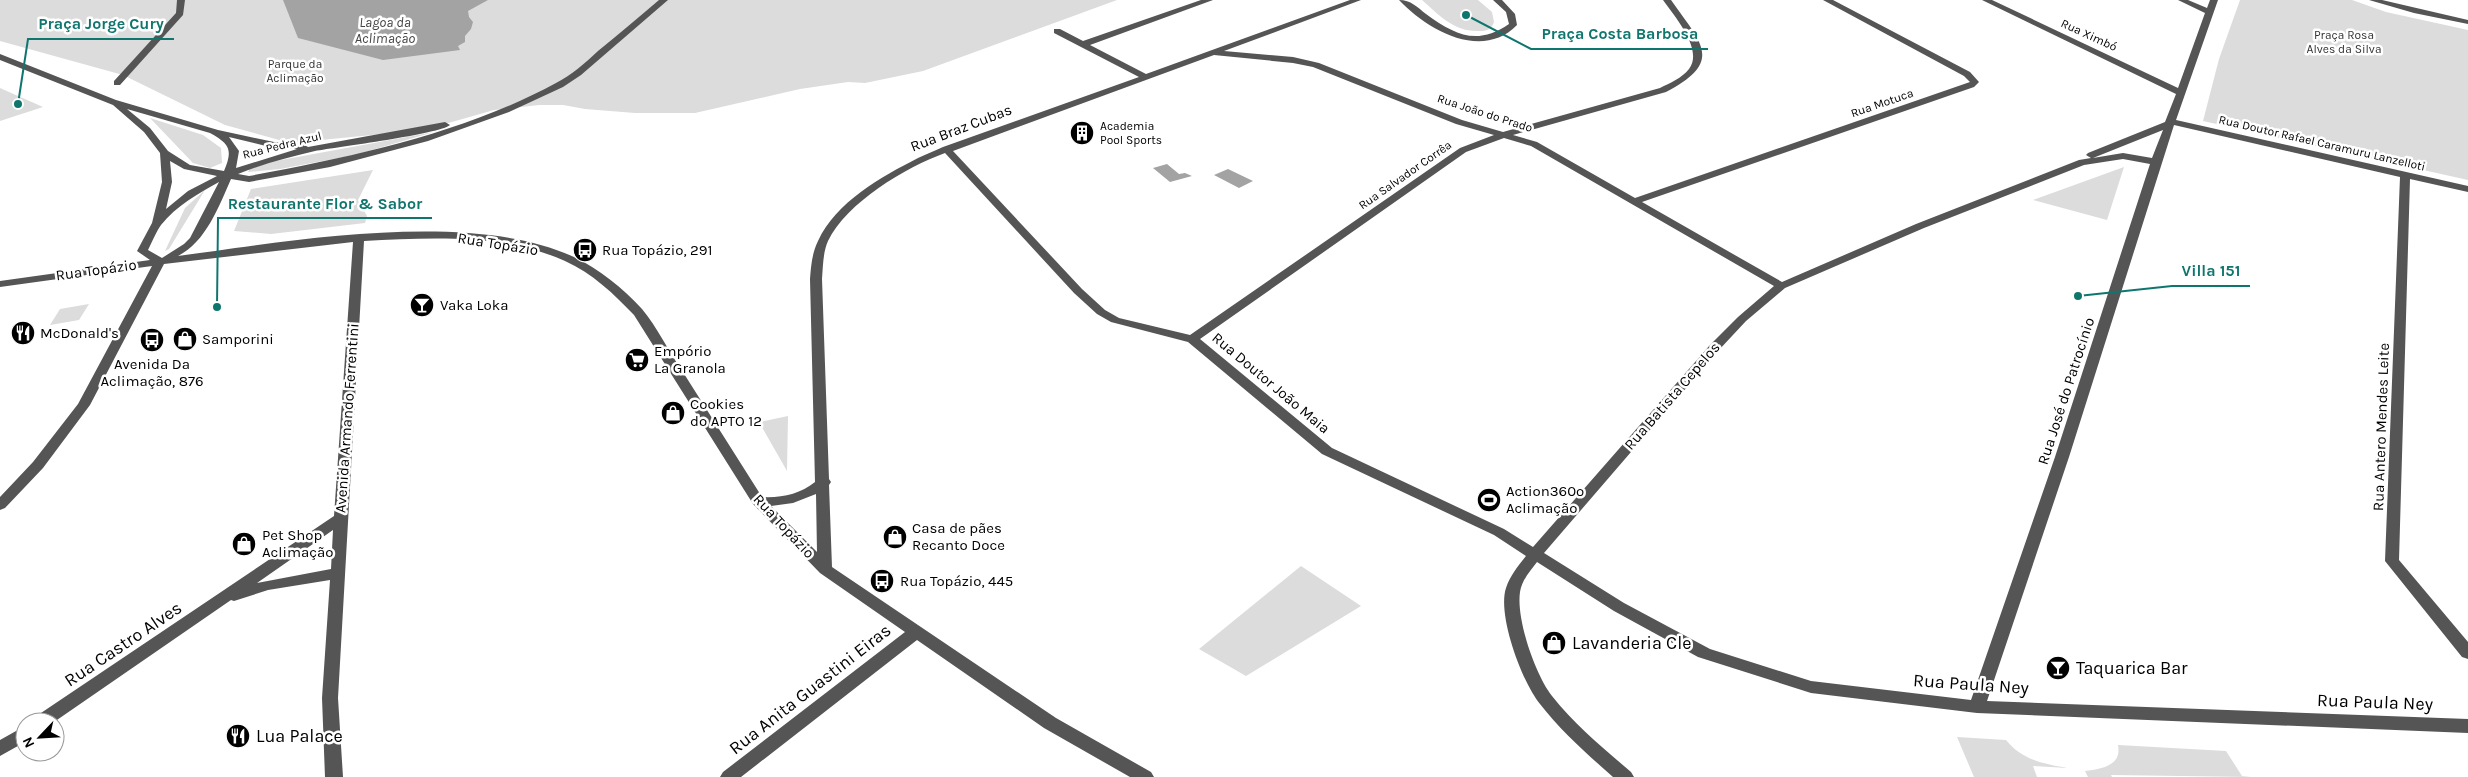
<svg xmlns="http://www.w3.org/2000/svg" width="2468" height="777" font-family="Karla,sans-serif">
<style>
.green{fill:#dcdcdc}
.water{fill:#a3a3a3}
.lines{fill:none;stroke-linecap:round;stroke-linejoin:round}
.minor{fill:#555;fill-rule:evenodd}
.labels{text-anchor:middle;stroke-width:5;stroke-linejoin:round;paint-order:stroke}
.far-street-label{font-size:12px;fill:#000;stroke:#fff}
.far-park-label{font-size:12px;fill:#333;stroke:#fff}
.far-poi-label{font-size:12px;fill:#000;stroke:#fff;text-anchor:start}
.far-water-label{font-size:14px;font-style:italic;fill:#444;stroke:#fff}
.street-label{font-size:15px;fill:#000;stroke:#fff}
.poi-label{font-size:15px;fill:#000;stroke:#fff;text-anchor:start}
.near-poi-label{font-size:18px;fill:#000;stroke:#fff;text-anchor:start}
.near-street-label{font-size:18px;fill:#000;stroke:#fff}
.leader{fill:none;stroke:#0f766e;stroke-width:2}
.callout-dot{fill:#0f766e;stroke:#fff;stroke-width:2}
.callout-label{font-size:16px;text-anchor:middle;font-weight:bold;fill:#0f766e;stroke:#fff;stroke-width:5;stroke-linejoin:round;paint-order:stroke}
</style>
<rect width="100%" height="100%" fill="#fff"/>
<!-- green -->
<path class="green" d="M0 0H1117L923 71 865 83 848 82 800 89 695 113H635L585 109 563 105H539L494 110 424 130 290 143 225 125 123 75 0 41Z
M1422 0H1478L1492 12 1494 22C1491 30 1487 31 1479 31 1454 32 1439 15 1422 0Z
M2240 0H2352L2386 12 2468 30V180L2203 121 2219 59Z
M0 88 43 107 0 121Z
M150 118 203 135 221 148 222 163 210 168 193 163Z
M434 132 355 155 280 169 248 172 250 168 270 162Z
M2124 167 2107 220 2033 200Z
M373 170 358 200 367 216 365 223 271 234 234 231 251 189Z
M205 190 169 249 165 251 185 208Z
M89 304 79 320 50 325 60 309Z
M788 416 787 471 759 422Z
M1301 566 1361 606 1246 676 1199 649Z
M1957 737 2006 740C2022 760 2044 764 2068 768L2033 766 2037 777H1974Z
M2118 745 2226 751 2242 776 2251 777 2111 775 2112 777H2088L2085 771C2101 769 2122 766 2118 745Z"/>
<!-- water -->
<path class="water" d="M283 0H488L468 11 469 17 473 22 471 29 465 36V42L458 46 460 50 383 60 298 38Z
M1167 164 1179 174 1185 173 1192 176 1170 182 1153 168Z
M1228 169 1253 181 1239 188 1214 175Z"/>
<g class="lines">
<!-- minor -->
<path class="minor" d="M177 0H185L183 15 120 85H114V81L176 13Z
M659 0H668L581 75 563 87 509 112 428 141 330 167 249 182 231 179C219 206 206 242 178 256 289 241 471 209 574 257 599 269 623 288 642 309 657 327 668 350 681 369 708 412 735 454 762 497 782 498 800 494 815 482L810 279C811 266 812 253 818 241 836 202 881 177 918 158 926 154 935 151 943 147L1139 77 1054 33V29H1060L1083 41 1201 0H1213L1090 45 1146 74 1350 0H1361L1224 51 1293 57 1319 63 1462 120 1503 132 1660 88C1670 83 1682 78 1689 69 1704 49 1674 16 1663 0H1671C1701 43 1725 61 1666 92L1513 135 1537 142 1635 198 1970 82 1964 76 1823 0H1833L1970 72 1979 82 1974 87 1642 202 1782 282 1916 224 2079 160 2091 158 2086 155 2088 153 2165 122 2176 94 1982 0H1992L2178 88 2205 13 2178 0H2188L2207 8 2210 0H2218L2176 120 2468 186V192L2410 179 2399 560 2468 642V659L2462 657 2385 561 2400 177 2174 125 2069 457 1987 701 2468 719V733L1977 713 1811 693 1698 657 1614 611 1537 562C1530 571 1522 580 1520 592 1516 619 1535 674 1552 696 1575 725 1603 748 1631 772L1634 777H1613C1587 754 1561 731 1540 704 1522 682 1497 615 1506 588 1510 576 1518 566 1526 556L1494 535 1322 454 1188 342 1111 322 1097 314 1074 293 945 153C906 167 846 203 828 241 823 252 823 266 822 279L829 479 831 482 829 485 832 567 1056 718 1151 772 1154 777H1130L1044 728 917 640 741 777H720L723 772 905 632 820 573 753 504 634 315C614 294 592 273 565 261 503 233 430 238 364 241L338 698 343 777H325L322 698 330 580 268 590 234 601 231 600 54 722H33L35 717 334 516 353 242 164 264 90 405 43 468 5 508 0 510V497L33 462 78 404 152 266 0 287V281L150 260 137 251 152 223 162 182 160 153 144 132 113 105 0 60V54L116 100 218 130 274 142 303 144 308 147 445 122 450 125C440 134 337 147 315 151 289 157 263 164 238 174L249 176C352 157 464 133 556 83 572 75 585 63 598 51 619 34 639 17 659 0ZM1214 55 1293 63 1313 67 1456 124 1494 135 1460 148 1190 335 1119 318 1105 310 1082 289 953 151ZM127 109 210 133C230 144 233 150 224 171L190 165 168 151 150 128ZM2163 130 2152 158 2123 153 2093 158ZM229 137 274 148 297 149 236 168 239 151ZM1504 138 1531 146 1774 286 1738 317 1710 345 1533 547 1504 529 1332 448 1200 339 1466 152ZM2123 159 2150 164 2055 457 1971 700 1811 681 1710 649 1624 603 1544 553 1718 351 1746 321 1785 288 1924 228 2084 165ZM170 161 184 169 217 176 188 191 166 209 172 182ZM219 182 190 238 184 244 162 258 148 250C152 242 156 232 161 225 176 206 199 193 219 182ZM816 494 817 552 771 506 793 503ZM333 530 331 569 257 583Z
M1399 0C1411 0 1417 7 1426 14 1455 35 1477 46 1509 24L1506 12 1493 0H1502L1515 14 1517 25C1482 61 1427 30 1399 0Z
M2369 0H2382L2468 20V24L2414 13Z
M25 726V742L0 756V740Z"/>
</g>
<!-- icons -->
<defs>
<g id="building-disc" transform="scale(1.25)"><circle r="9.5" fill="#000" stroke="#fff"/><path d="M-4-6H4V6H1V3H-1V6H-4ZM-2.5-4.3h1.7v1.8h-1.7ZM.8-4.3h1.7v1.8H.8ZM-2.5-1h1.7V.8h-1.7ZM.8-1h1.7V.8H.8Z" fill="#fff"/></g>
<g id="bus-disc" transform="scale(1.25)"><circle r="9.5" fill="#000" stroke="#fff"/><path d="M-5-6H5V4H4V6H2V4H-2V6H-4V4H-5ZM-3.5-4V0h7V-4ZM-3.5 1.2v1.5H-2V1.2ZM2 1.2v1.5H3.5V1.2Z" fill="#fff"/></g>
<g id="bar-disc" transform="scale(1.25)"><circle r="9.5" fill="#000" stroke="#fff"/><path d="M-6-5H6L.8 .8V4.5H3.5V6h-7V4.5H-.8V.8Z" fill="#fff"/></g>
<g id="restaurant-disc" transform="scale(1.25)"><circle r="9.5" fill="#000" stroke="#fff"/><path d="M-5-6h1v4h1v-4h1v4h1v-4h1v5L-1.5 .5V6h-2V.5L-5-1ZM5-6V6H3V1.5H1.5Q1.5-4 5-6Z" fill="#fff"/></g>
<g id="shop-disc" transform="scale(1.25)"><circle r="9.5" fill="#000" stroke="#fff"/><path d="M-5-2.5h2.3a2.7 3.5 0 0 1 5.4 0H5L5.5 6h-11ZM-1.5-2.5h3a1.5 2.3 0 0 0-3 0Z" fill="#fff"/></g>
<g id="supermarket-disc" transform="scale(1.25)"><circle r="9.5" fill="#000" stroke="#fff"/><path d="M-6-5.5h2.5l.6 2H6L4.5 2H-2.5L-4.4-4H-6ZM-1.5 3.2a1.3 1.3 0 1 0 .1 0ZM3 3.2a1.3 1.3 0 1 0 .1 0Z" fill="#fff"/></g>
<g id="stadium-disc" transform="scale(1.25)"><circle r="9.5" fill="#000" stroke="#fff"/><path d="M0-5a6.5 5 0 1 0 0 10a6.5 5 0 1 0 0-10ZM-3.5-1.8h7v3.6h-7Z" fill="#fff"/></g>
</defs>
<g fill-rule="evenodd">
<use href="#building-disc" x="1082" y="133"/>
<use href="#bus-disc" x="585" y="250"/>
<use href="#bar-disc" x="422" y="305"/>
<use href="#restaurant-disc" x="23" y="333"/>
<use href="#shop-disc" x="185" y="339"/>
<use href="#bus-disc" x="152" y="340"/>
<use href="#supermarket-disc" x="637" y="360"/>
<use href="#shop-disc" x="673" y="413"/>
<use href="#stadium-disc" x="1489" y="500"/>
<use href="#shop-disc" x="895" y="537"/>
<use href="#shop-disc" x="244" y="544"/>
<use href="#bus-disc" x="882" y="581"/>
<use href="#shop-disc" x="1554" y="643"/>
<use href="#bar-disc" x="2058" y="668"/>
<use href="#restaurant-disc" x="238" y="736"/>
</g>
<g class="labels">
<!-- far-street labels -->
<g class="far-street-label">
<text transform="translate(2089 35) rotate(25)" y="4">Rua Ximbó</text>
<text transform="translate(1882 103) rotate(-19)" y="4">Rua Motuca</text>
<text transform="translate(1485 113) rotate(18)" y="4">Rua João do Prado</text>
<text transform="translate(2322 143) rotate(13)" y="4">Rua Doutor Rafael Caramuru Lanzelloti</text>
<text transform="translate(282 145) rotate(-14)" y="4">Rua Pedra Azul</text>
<text transform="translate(1405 175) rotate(-35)" y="4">Rua Salvador Corrêa</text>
</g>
<!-- far-park labels -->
<g class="far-park-label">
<text x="2344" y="39">Praça Rosa<tspan x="2344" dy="14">Alves da Silva</tspan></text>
<text x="295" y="68">Parque da<tspan x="295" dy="14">Aclimação</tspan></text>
</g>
<!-- far-poi labels -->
<g class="far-poi-label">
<text x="1100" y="130">Academia<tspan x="1100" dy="14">Pool Sports</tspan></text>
</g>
<!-- far-water labels -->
<g class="far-water-label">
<text x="385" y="27">Lagoa da<tspan x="385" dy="16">Aclimação</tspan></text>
</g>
<!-- street labels -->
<g class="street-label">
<text transform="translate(961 128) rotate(-21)" y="5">Rua Braz Cubas</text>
<text transform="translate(498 244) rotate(9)" y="5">Rua Topázio</text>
<text transform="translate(96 270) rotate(-8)" y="5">Rua Topázio</text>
<text transform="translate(1271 383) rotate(40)" y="5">Rua Doutor João Maia</text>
<text transform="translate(2066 391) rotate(-72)" y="5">Rua José do Patrocínio</text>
<text transform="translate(1672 396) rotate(-49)" y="5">Rua Batista Cepelos</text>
<text transform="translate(347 418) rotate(-86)" y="5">Avenida Armando Ferrentini</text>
<text transform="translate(2381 427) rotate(-88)" y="5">Rua Antero Mendes Leite</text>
<text transform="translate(784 526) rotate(47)" y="5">Rua Topázio</text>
</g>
<!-- poi labels -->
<g class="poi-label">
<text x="602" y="255">Rua Topázio, 291</text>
<text x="440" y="310">Vaka Loka</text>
<text x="40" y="338">McDonald's</text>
<text x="202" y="344">Samporini</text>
<text x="654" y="356">Empório<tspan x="654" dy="17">La Granola</tspan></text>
<text x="152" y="369" text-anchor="middle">Avenida Da<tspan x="152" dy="17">Aclimação, 876</tspan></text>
<text x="690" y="409">Cookies<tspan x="690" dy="17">do APTO 12</tspan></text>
<text x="1506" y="496">Action360º<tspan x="1506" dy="17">Aclimação</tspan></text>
<text x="912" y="533">Casa de pães<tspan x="912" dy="17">Recanto Doce</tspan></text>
<text x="262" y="540">Pet Shop<tspan x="262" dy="17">Aclimação</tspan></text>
<text x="900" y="586">Rua Topázio, 445</text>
</g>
<!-- near-poi labels -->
<g class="near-poi-label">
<text x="1572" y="649">Lavanderia Cle</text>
<text x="2076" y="674">Taquarica Bar</text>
<text x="256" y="742">Lua Palace</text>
</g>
<!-- near-street labels -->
<g class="near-street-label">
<text transform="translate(123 644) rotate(-34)" y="6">Rua Castro Alves</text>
<text transform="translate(1971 684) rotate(4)" y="6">Rua Paula Ney</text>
<text transform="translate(810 689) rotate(-38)" y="6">Rua Anita Guastini Eiras</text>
<text transform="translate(2375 702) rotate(2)" y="6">Rua Paula Ney</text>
</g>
</g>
<!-- callouts -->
<path class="leader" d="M18 104L28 39H174M1466 15L1531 49H1708M217 307L218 218H432M2078 296L2172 286H2250"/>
<g class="callout-dot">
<circle cx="18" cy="104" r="5"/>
<circle cx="1466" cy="15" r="5"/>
<circle cx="217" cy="307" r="5"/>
<circle cx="2078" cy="296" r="5"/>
</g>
<g class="callout-label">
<text x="101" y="29">Praça Jorge Cury</text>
<text x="1620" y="39">Praça Costa Barbosa</text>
<text x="325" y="209">Restaurante Flor &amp; Sabor</text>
<text x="2211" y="276">Villa 151</text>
</g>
<!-- north arrow -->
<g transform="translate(40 737) rotate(245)"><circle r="24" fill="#ffffff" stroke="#999999"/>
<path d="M0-4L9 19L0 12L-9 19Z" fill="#000000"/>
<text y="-8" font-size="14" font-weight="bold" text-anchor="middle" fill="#000000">N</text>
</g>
</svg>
